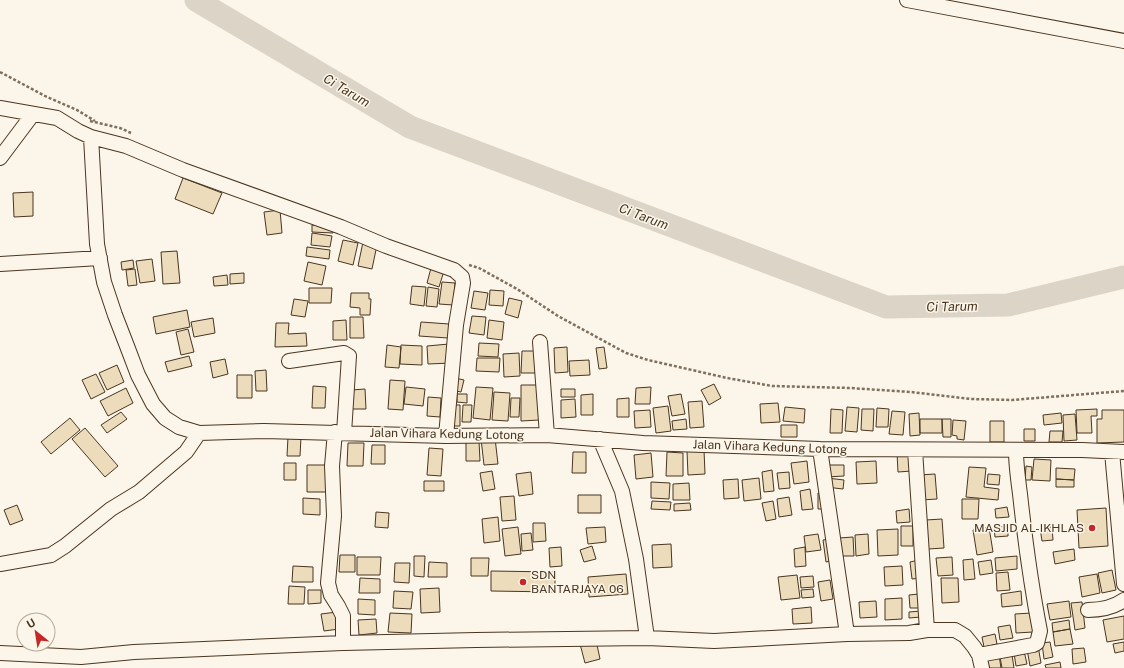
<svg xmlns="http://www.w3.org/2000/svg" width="1124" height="668" font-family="'Public Sans',sans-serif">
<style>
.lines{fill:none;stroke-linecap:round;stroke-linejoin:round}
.river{stroke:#dcd4c6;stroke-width:23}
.building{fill:#ecdcbc;stroke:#4a3520}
.minor-casing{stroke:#4a3520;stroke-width:16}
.path{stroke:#7f6f5c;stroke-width:2.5;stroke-dasharray:3 2;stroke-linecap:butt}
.minor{stroke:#fbf6e9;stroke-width:14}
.poi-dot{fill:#c62828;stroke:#fbf6e9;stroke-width:1.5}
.labels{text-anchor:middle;stroke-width:3;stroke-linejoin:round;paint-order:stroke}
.street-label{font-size:12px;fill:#4a3520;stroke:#fbf6e9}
.poi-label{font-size:12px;fill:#4a3520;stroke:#fbf6e9;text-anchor:end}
.water-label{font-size:13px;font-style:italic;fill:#4a3520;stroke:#fbf6e9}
</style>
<rect width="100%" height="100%" fill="#fbf6e9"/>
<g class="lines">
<!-- river -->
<path class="river" d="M196 0 410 127 886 307 1008 305 1124 277"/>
</g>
<!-- building -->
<path class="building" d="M183 178 222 193 213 214 175 199Z
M33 192V216L14 217 13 193Z
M280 210 282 233 267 235 264 212Z
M312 225 333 226V233L312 232Z
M312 233 332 236 330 247 311 245Z
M343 240 358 243 353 265 338 261Z
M363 242 377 245 372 269 358 266Z
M307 247 330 250 329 259 306 256Z
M177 251 180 283 163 284 161 252Z
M152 259 155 281 140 283 136 261Z
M133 260 134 268 122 270 121 262Z
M308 262 326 266 322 285 304 281Z
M431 268 444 271 439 287 427 283Z
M135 269 137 285 128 286 126 270Z
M244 273V283L230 284V274Z
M227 275 228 285 214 286 213 277Z
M442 282 455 283 453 305 439 304Z
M412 286 426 287 424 306 410 304Z
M428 287 439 289 437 307 426 306Z
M309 288H332L331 303H309Z
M490 290 504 291 503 306 489 305Z
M474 291 488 293 485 310 471 308Z
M351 293H369V299H371L370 315H360V308L350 307Z
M509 298 522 301 518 318 505 314Z
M294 299 308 301 305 317 291 315Z
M187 310 190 327 156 334 153 317Z
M472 316 486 317 484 335 469 333Z
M350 317H363L364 338H350Z
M213 318 215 333 194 337 191 322Z
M346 320 347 340H333V321Z
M489 320 504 322 502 340 487 338Z
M421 322 449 324 448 338 419 336Z
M276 323H289L288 334 306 333 307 346 275 347Z
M188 329 194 352 181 355 176 332Z
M479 343 499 344 498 357 478 356Z
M449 344 451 363 428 364 427 346Z
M387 345 401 347 399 368 385 367Z
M401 345 422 346V365L400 364Z
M567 347 568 372 555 373 554 348Z
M604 347 607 368 599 369 596 348Z
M522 351H537V373H521Z
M519 353 520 376 504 377 503 354Z
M189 356 192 366 168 372 165 362Z
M477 358H500L499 372 476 371Z
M225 359 228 374 213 378 210 362Z
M589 360 590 375 570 376 569 361Z
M117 365 124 382 107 390 99 373Z
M266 370 267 391H256L255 371Z
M96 374 105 392 91 399 82 380Z
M237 375H252V398H237Z
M455 378 464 380 461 392 451 390Z
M390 380 405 381 403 410 388 409Z
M714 384 721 398 709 405 701 390Z
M521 385H539V420L521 421Z
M313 386 326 387 325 408H312Z
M406 387 425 389 423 406 404 404Z
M476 387 493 388 490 420 473 418Z
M651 387 650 404H635L636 388Z
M126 388 133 403 108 416 100 401Z
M365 389 366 409H352V390Z
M561 389H575V397H561Z
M494 392 510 393 508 421 492 420Z
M457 394H467V403L457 402Z
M593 394V415H581V395Z
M681 394 685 414 672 416 668 396Z
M428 397 441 398 440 417 427 416Z
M511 398H520L519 417H510Z
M629 398V417H617V399Z
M575 399 576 417 561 418V400Z
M702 401 704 427 690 428 688 402Z
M778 403 780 422 761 423 760 404Z
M450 405H460V426H449Z
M463 405H472L471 422H462Z
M668 406 671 431 656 433 653 408Z
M785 407 805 409 804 423 783 421Z
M847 407 859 408 857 432 845 431Z
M877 408 889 409 888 427H876Z
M831 409 843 410 842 433H830Z
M862 409H874L873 431 861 430Z
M1097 409V416H1091L1092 433H1077L1076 410Z
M650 410 651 427 635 428 634 411Z
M1102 410H1124V442L1097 443V419H1102Z
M892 411 905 412 903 435 889 434Z
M121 412 127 419 107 433 101 425Z
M919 413 920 435 910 436 909 414Z
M1061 413 1062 423 1044 425 1043 415Z
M1075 414 1077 440 1064 441 1063 415Z
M70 418 80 430 51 454 41 442Z
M686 419 687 429 673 430 672 421Z
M920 419H942V433H920Z
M942 419H951V437H943Z
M953 420 966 421 964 440 957 439V436L952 435Z
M990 421H1004V442H990Z
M781 425H797V437H781Z
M85 428 118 466 105 477 72 439Z
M1024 429H1035V441H1024Z
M1050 431H1063L1062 442H1049Z
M288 437H301L300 456H287Z
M495 438 498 464 484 465 481 439Z
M466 441H479L480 461H466Z
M348 443H364L363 466H347Z
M372 445H385V464H371Z
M429 448 443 449 441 476 427 475Z
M704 450 705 474 688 475 687 451Z
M573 452H586V473H572Z
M667 452 683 453V476H666Z
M911 452 912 471 898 472 897 453Z
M651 453 653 477 636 479 634 455Z
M1034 459 1051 460 1050 481 1032 480Z
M807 461 809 482 794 484 791 463Z
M876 461 877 483 857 484 856 462Z
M284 463H296V480H284Z
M307 465H326V492H307Z
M826 465H844V476L826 477Z
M1026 466 1032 467 1031 480H1025Z
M969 467 986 468 984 487 999 489 998 500 966 497Z
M1056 468 1075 469 1074 480 1056 479Z
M772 470 774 491 764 492 762 472Z
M492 471 495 489 483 491 480 473Z
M531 472 533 494 519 496 516 474Z
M789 472 790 488 779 489 777 473Z
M935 474 937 499 921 500 919 475Z
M988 474 1000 475 999 485 987 484Z
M759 478 761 499 744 501 742 480Z
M827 478 844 480 843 489 826 487Z
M738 479 739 498 724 499 723 480Z
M1056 479 1074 480V487H1056Z
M424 481H444V491H424Z
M651 482 670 483 669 499 651 498Z
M689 483 690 500H673V484Z
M810 489 813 509 802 510 800 491Z
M818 493H826V509H818Z
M578 495H601V513H578Z
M514 496 516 520 502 521 500 497Z
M789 497 792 515 779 517 777 499Z
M303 498 320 499V515L303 514Z
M962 499H979L978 519H962Z
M652 501 671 502 670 510 651 509Z
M773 501 776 519 766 521 762 503Z
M690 503 691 510 674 511V504Z
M17 505 23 520 10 525 4 510Z
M1007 507 1009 517 996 518 995 509Z
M1106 508 1108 546 1079 548 1077 510Z
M909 509 910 522 897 523 896 511Z
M376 512 389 513 388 528 375 527Z
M498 517 500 541 484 543 482 519Z
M942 519 944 548 928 549 926 520Z
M533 523H545L546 541 533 542Z
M901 526H913V546H901Z
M1008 526V536L995 537 994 527Z
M518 527 521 554 505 556 502 529Z
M605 527 606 542 588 544 586 528Z
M989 527 993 552 977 555 973 530Z
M1052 527 1053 540 1042 541 1040 528Z
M898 529V555L878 556 877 530Z
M531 533 533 550 522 551 521 534Z
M818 534 821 550 806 552 804 536Z
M868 534 869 554 856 556 855 535Z
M853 537 854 556H840L839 538Z
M831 539 835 560 826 562 823 540Z
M671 544 672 567 653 568 652 545Z
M592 546 596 559 584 562 580 550Z
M561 547 562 566 550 567 549 548Z
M805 547 806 566 795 567 794 549Z
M1074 549 1075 560 1055 564 1053 552Z
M340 555H355V572H339Z
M414 556H425L424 577 414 576Z
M1017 556V569L996 571 995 558Z
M357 557H381L380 575H357Z
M952 557 953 575 938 576 936 558Z
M471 558H489L488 576H471Z
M973 559 975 579 964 580 963 560Z
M919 560 921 578 912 579 910 562Z
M991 560 993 573 980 575 978 562Z
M429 562 447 563V577H428Z
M395 563H410L409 583 394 582Z
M293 566 313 567V582H292Z
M902 566 903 585 885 586 884 567Z
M1112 570 1116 590 1102 593 1098 573Z
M491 571 555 572V592L491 591Z
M1008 572 1010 590 997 591 996 573Z
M626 574 628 594 589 597 588 577Z
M1097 574 1100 593 1082 597 1079 577Z
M797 575 800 598 781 600 778 577Z
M813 576 814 587 801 588 800 577Z
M360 578 380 579V593H359Z
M941 578H958L959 602 942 603Z
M830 580 833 599 821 601 818 582Z
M289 586 305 587 304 604H288Z
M439 588 440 612 421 613 420 589Z
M813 589 814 597 802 598 801 590Z
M308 590H321V603L308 604Z
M394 591 413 592 411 609 393 608Z
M1021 591 1022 605 1002 607 1001 594Z
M919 594 920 608H910L909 595Z
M902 598V619L885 620V599Z
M358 599 375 600V615L358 614Z
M876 601 877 617 860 618 859 602Z
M1069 601 1071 617 1050 620 1047 604Z
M1082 602 1085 628 1075 630 1071 603Z
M811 607 812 623 793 624 792 609Z
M921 611V617L909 618V612Z
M337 612 339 629 324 631 321 614Z
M390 613 412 614 411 633 388 632Z
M1032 613 1033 632 1016 633 1015 614Z
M1124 616V639L1107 642 1103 620Z
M376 619 377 633 359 635 358 620Z
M1069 620 1070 629 1053 632 1052 623Z
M1010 625 1013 638 1000 640 998 627Z
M1070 629 1073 644 1055 646 1053 632Z
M995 634 997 644 984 647 982 637Z
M596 640 600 659 585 663 580 644Z
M1050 642 1053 657 1044 659 1042 643Z
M1124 642V651L1115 653 1113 644Z
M1038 646 1041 663 1030 666 1027 649Z
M1084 648 1086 662 1073 664 1072 649Z
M1024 651 1027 664 1016 666 1014 653Z
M999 655 1001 668H989L987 657Z
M1012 655 1014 668H1002L1000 657Z
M1060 662 1061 668H1046L1045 665Z"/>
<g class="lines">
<!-- minor casing -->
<g class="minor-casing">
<path id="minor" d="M907 0 1124 41
M0 108 57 118 78 131 91 137 97 244 104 282 115 315 127 346 138 375 153 404 165 418 179 427 199 433 264 431 446 436 547 435 643 443 820 449 1082 450 1124 452
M91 137 126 146 183 170 341 227 386 246 454 270 462 277 463 283 456 325 446 436
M0 158 33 114
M0 264 100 258
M540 342 547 435
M289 361 344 353 349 356 344 433
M335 432 332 466 334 516 328 583 331 595 338 606 343 616V643
M600 439 622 491 636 559 647 638
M820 449 847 634
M915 450 927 630
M1112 452 1124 584
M0 564 51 555 65 546 111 509 139 492 186 452 199 433
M1088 610C1101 610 1113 608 1124 600
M0 653 81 657 134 652 343 643 476 640 647 638 714 641 847 634 909 633 927 630H955L965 636 974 647 979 655 982 668
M979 655 1033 645 1037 643 1040 631C1031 585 1025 540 1020 494 1018 479 1016 465 1016 451"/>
</g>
<!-- path -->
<path class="path" d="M0 72 47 97 77 110 95 121
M90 121 120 128 131 133
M469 265 479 268 517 289 558 316 626 353 648 360 727 378 772 386 850 388 911 392 971 399 1012 400 1124 391"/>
<!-- minor -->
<use href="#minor" class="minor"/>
</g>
<!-- markers -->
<g class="poi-dot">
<circle cx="1092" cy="528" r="4"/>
<circle cx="523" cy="582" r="4"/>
</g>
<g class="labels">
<!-- street labels -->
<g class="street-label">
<text transform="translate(447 434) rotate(1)" y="4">Jalan Vihara Kedung Lotong</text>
<text transform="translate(770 447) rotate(2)" y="4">Jalan Vihara Kedung Lotong</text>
</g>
<!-- poi labels -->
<g class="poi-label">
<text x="1084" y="532">MASJID AL-IKHLAS</text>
<text x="531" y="579" text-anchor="start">SDN<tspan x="531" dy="14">BANTARJAYA 06</tspan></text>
</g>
<!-- water labels -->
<g class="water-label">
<text transform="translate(347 90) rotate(31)" y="5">Ci Tarum</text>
<text transform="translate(644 216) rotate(21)" y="5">Ci Tarum</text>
<text transform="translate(952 306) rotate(-1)" y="5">Ci Tarum</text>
</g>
</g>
<!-- north arrow -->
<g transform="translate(36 632) rotate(330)"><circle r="19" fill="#fbf6e9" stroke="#b4a999"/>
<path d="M0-3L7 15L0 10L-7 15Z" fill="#c62828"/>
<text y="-6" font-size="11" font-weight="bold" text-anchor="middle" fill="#4a3520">U</text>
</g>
</svg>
